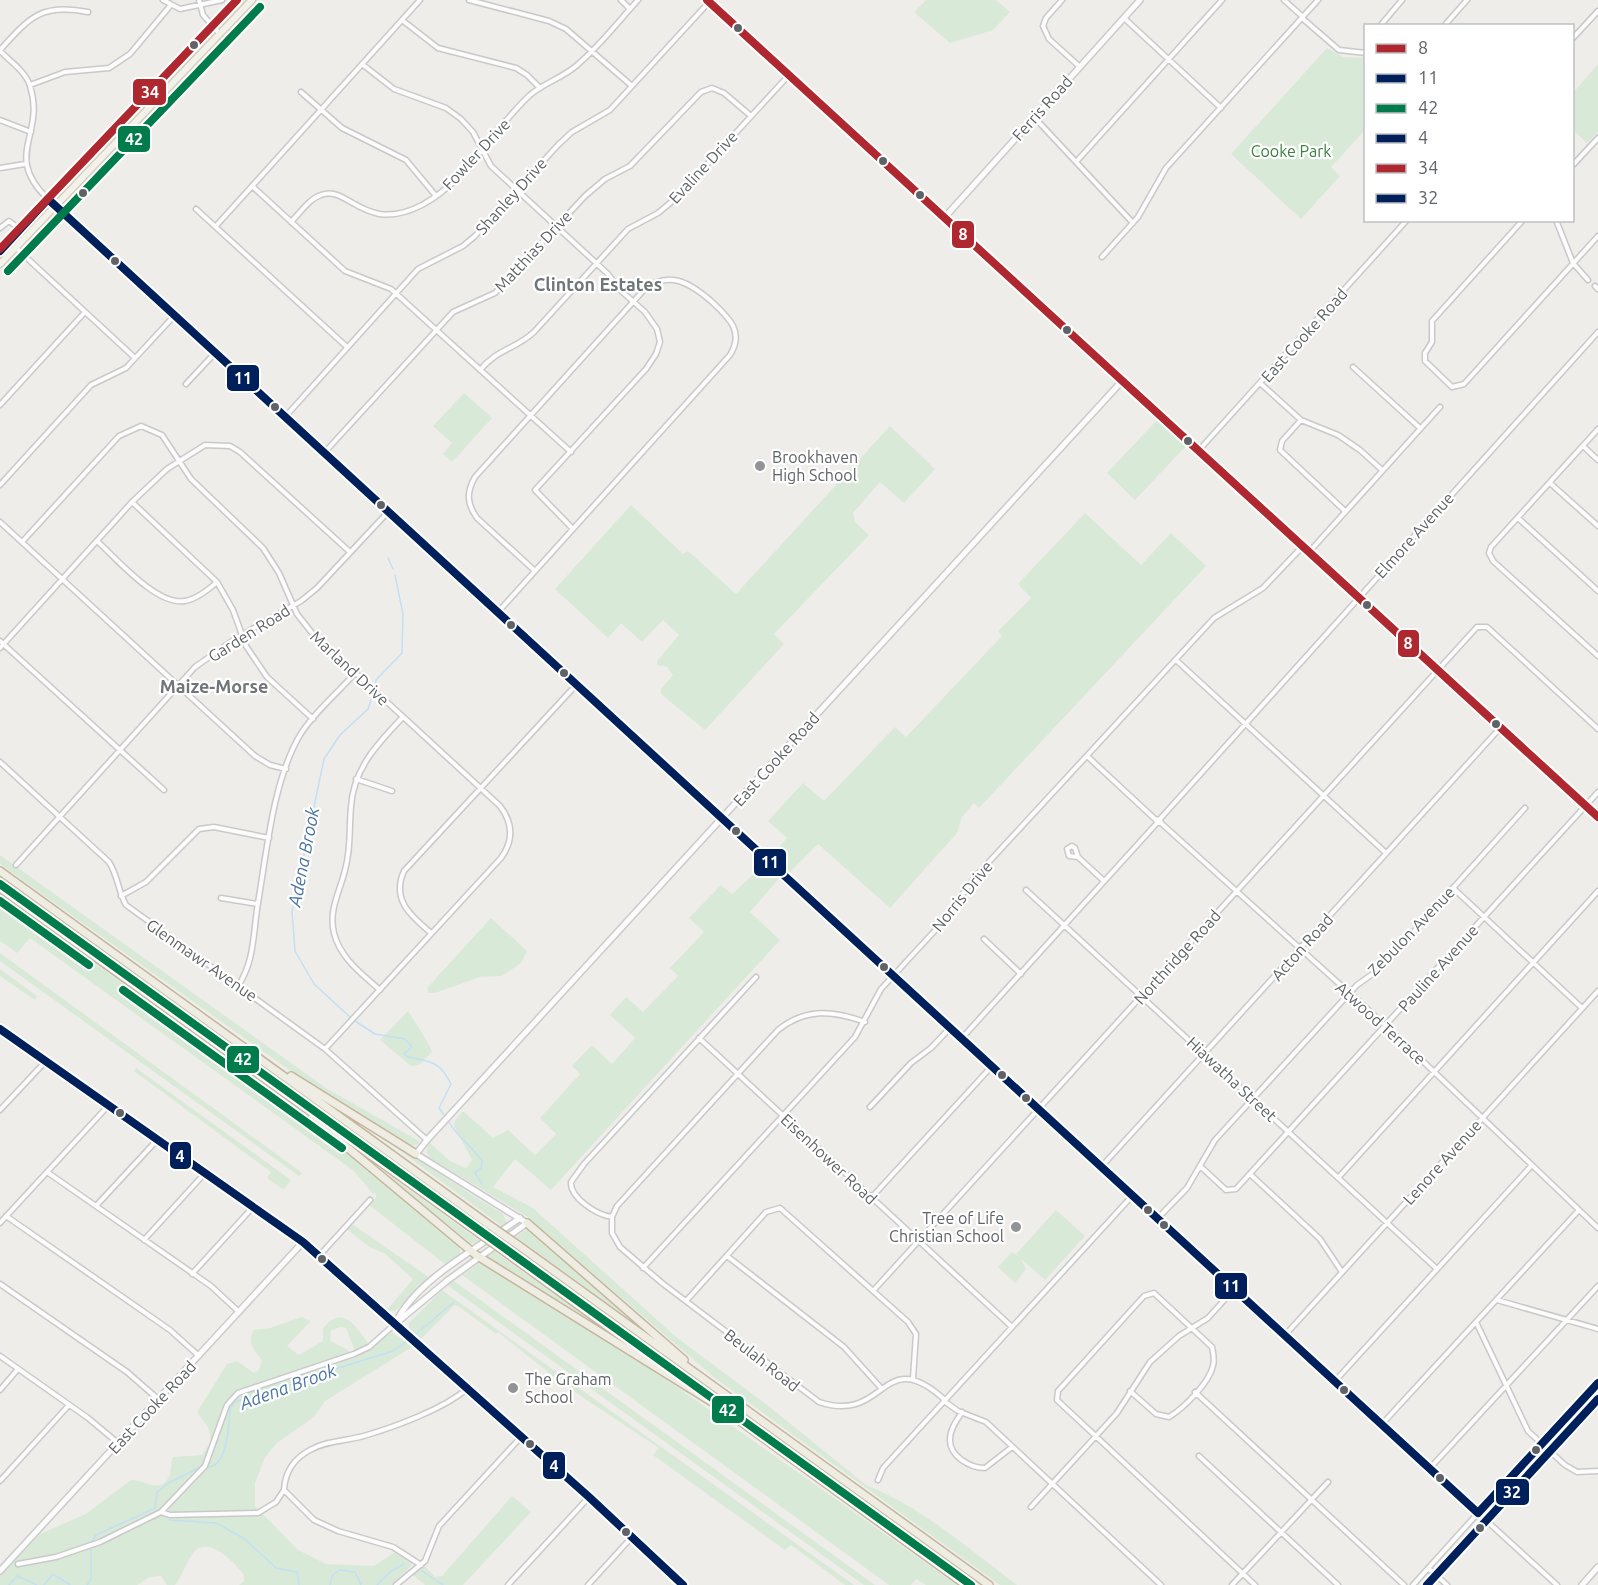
<svg xmlns="http://www.w3.org/2000/svg" width="1598" height="1585" font-family="Ubuntu,sans-serif">
<style>
.green{fill:#d9e9d7;fill-rule:evenodd}
.lines{fill:none;stroke-linecap:round;stroke-linejoin:round}
.stream{stroke:#c3dff4;stroke-width:1.5}
.street-casing{stroke:#c9c9c9;stroke-width:7}
.secondary-casing{stroke:#cbcbcb;stroke-width:8}
.primary-casing{stroke:#d4cdba;stroke-width:9}
.highway-casing{stroke:#c3b69a;stroke-width:10}
.street{stroke:#fcfcfc;stroke-width:4}
.secondary{stroke:#fcfcfc;stroke-width:5}
.primary{stroke:#f2f1ea;stroke-width:6}
.highway{stroke:#efece4;stroke-width:7}
.highway-bridge-casing{stroke:#c3b69a;stroke-width:10;stroke-linecap:butt}
.highway-bridge{stroke:#efece4;stroke-width:7}
.bus-1-casing{stroke:#fff;stroke-width:12}
.bus-2-casing{stroke:#fff;stroke-width:12}
.bus-3-casing{stroke:#fff;stroke-width:12}
.bus-4-casing{stroke:#fff;stroke-width:12}
.bus-5-casing{stroke:#fff;stroke-width:12}
.bus-6-casing{stroke:#fff;stroke-width:12}
.bus-1{stroke:#af272f;stroke-width:8}
.bus-2{stroke:#00205b;stroke-width:8}
.bus-3{stroke:#007b4b;stroke-width:8}
.bus-4{stroke:#00205b;stroke-width:8}
.bus-5{stroke:#af272f;stroke-width:8}
.bus-6{stroke:#00205b;stroke-width:8}
.bus-dot{fill:#5f6367;stroke:#fff;stroke-width:2}
.poi-dot{fill:#919395;stroke:#fff;stroke-width:2}
.labels{text-anchor:middle;stroke-width:4.5;stroke-linejoin:round;paint-order:stroke}
.street-label{font-size:16px;fill:#5f6367;stroke:#fff}
.park-label{font-size:16px;fill:#3d803f;stroke:#fff}
.poi-label{font-size:16px;fill:#5f6367;stroke:#fff;text-anchor:start}
.neighbourhood-label{font-size:18px;font-weight:bold;fill:#707579;stroke:#fff}
.water-label{font-size:18px;font-style:italic;fill:#4974a2;stroke:#fff}
.line-badge{stroke:#fff;stroke-width:2}
.badge-label{font-size:16px;text-anchor:middle;font-weight:bold;fill:#fff}
</style>
<rect width="100%" height="100%" fill="#eeedea"/>
<!-- green -->
<path class="green" d="M926 0H996L1010 12 993 30 950 43 914 12Z
M1327 48 1343 57 1365 58V130L1331 167 1340 176 1301 219 1231 154Z
M1598 64V132L1587 143 1573 130V93Z
M464 393 492 418 452 462 443 454 452 443 433 426Z
M1157 420 1186 446 1135 500 1107 473Z
M890 426 935 469 904 503 880 482 853 513 855 522 869 535 774 634 784 644 705 730 661 694V689L673 675 667 667 657 665V661L679 635 663 620 642 642 621 623 608 638 555 589 631 505 683 554 688 551 736 594Z
M1085 513 1141 565 1171 533 1206 566 979 808 974 803 962 817 957 833 890 908 818 844 788 874 770 858 787 838 768 821 803 783 824 801 895 727 906 737 1002 636 998 631 1031 598 1018 584Z
M0 855 326 1088 419 1141 418 1144 410 1146 292 1072 0 864Z
M767 862 782 875 750 912 780 940 551 1190 515 1159 493 1187 533 1208 676 1337 766 1404 866 1485C922 1507 969 1549 1017 1585H1000L715 1378 526 1216 432 1159 426 1152 429 1142 450 1161 466 1168 472 1160 454 1126 455 1121 463 1111 493 1138 508 1130 535 1155 556 1134 540 1118 580 1074 572 1066 592 1045 612 1064 635 1038 610 1015 626 997 643 1012 678 976 670 968 704 932 689 918 721 885 732 894Z
M0 895 236 1065 315 1125 459 1246 461 1255 445 1264 369 1205 376 1197 375 1192 373 1194 354 1171 30 938 17 953 0 941Z
M491 918 527 951 521 963 502 976 480 977 435 993H428L427 988Z
M0 953 301 1172 302 1174 299 1176 0 961Z
M0 969 37 996 35 1000 0 976Z
M408 1011C412 1017 431 1046 432 1052L419 1065 411 1066 380 1040Z
M136 1068 291 1180 284 1190 267 1178 271 1172 134 1071Z
M361 1122C409 1152 454 1185 503 1214L507 1223 502 1226Z
M359 1153 480 1241 471 1244Z
M1056 1210 1085 1236 1045 1280 1021 1259 1026 1269 1015 1283 998 1267 1012 1252 1019 1257 1016 1254Z
M352 1224 430 1278 395 1311 387 1310 413 1279 384 1253 369 1247 347 1229Z
M529 1228 654 1337 516 1237Z
M494 1251 606 1331 485 1258Z
M480 1263 636 1358 957 1585H926L916 1579 911 1585H889L462 1275Z
M454 1281 875 1585H864L447 1285Z
M442 1290 854 1585H845L791 1545 785 1550 653 1455 659 1448 564 1385 566 1383 557 1375 554 1377 498 1332 496 1334 458 1306 455 1305 421 1339 409 1328V1323Z
M302 1317 311 1321 287 1346 299 1355 323 1341V1329C343 1301 358 1330 371 1347L392 1332 412 1347 325 1401 314 1417 277 1443 265 1457 255 1483V1506L298 1550 326 1564 374 1566 395 1552 409 1558 412 1565 392 1585H239L244 1581V1575C236 1564 209 1535 194 1552 186 1562 183 1575 175 1585H167L161 1576 150 1577 137 1585H0V1576L40 1534 86 1514 131 1480C142 1479 159 1493 167 1480 172 1474 170 1464 173 1457L202 1455 211 1442 208 1427 197 1412 224 1369 227 1364 237 1361 254 1373 258 1371 262 1361C255 1351 246 1342 254 1330L270 1328ZM340 1327 346 1328 356 1354 330 1341 331 1331Z
M512 1496 531 1512 463 1585H425L413 1575 424 1565 435 1577 442 1576Z"/>
<g class="lines">
<!-- stream -->
<path class="stream" d="M388 558 393 569
M375 687 376 680 402 653 403 614 395 575
M350 1017 314 984 295 951 292 912 324 759 340 735 368 709 373 694
M355 1021 375 1034 405 1039 412 1047 404 1054 408 1057C431 1062 440 1061 451 1084L439 1108 444 1115
M449 1122C457 1137 472 1146 482 1161L481 1168 475 1173 482 1184
M416 1334 454 1302
M208 1467C229 1465 228 1425 230 1409L234 1402 303 1381 311 1382 319 1374 393 1351 406 1342
M169 1520 216 1523 245 1539 276 1568 297 1572 299 1585
M91 1543 96 1535 155 1508 157 1492 169 1483 200 1467
M422 1571 443 1585
M9 1585 17 1576 37 1585
M44 1585 53 1574 70 1585
M87 1585 91 1579V1548
M330 1585 332 1576 339 1570 355 1572 361 1585
M377 1585 391 1571 404 1564"/>
<!-- street casing -->
<g class="street-casing">
<path id="street" d="M163 0 180 9 222 0
M199 0 203 15 219 33
M469 0 549 21 566 29 632 86
M621 0 630 9
M1062 0 1046 18 1043 26 1049 39 1080 67
M1284 0 1303 17
M1124 18 1221 108
M1302 18 1339 50 1366 53
M402 20 438 48 516 68 527 75 540 88
M1380 26 1402 0
M1444 26 1467 0
M1572 39 1598 11
M0 50C30 17 41 3 88 12
M0 51C10 61 26 72 30 86 46 135 2 155 48 199
M362 64 394 89 446 108 461 119 473 132 491 166 608 274 619 289 645 312 657 329 660 342 656 354 646 369 535 490 573 529
M30 85 65 72 109 68 130 54 170 6
M301 92 342 128 406 160 436 196
M1034 117 1133 223
M0 120 31 132
M1076 162 1222 0
M1572 166 1598 138
M0 168 25 164
M252 186 345 271 391 289 571 452
M196 209 347 347
M1523 220 1432 321V342L1425 353V361L1452 387 1464 384 1598 236
M1556 220 1573 263 1588 280
M291 222C300 213 309 199 321 195 348 184 364 235 422 205 467 181 493 129 530 95 544 83 562 78 576 66 599 47 618 22 638 0
M216 226 420 0
M0 228 9 221 20 229
M15 247 135 358
M1102 257 1138 217 1166 168 1318 0
M1595 286 1598 289
M1353 367 1420 428
M480 370C497 349 516 349 534 332L628 229 658 213 675 199 789 75
M1260 383 1301 420 1338 435 1360 450 1382 470
M186 384 215 353
M0 405 85 312
M285 417 418 269 463 246 475 236 558 145 572 132 610 110 711 0
M1301 420 1282 441 1280 450 1345 511
M1598 429 1491 547 1489 553 1493 561 1598 656
M1583 446 1598 460
M1200 449 1407 220
M324 453 453 312 495 293 585 196 605 179 630 166 701 92 712 88 724 93 751 116
M1550 483 1598 526
M0 485 91 385 126 368 174 316
M132 502 217 582 233 610 246 646 267 677 313 719
M1518 518 1598 591
M0 522 255 756 270 765 286 769
M97 541C117 559 157 606 185 601 197 599 208 590 217 582
M22 542 119 436 141 426 162 435 191 479 263 548 279 573 297 614 312 633 500 806C513 823 514 840 501 858L325 1049
M1310 551 1440 407
M498 612 730 355C745 331 728 317 711 301 689 282 667 269 642 292L475 477C466 493 467 504 477 518L535 571
M0 641 164 790
M0 648 132 502 167 469 205 445 230 446 240 452 350 552
M1176 660 1386 853
M1087 756 1156 820
M0 762 109 862C118 876 118 891 126 905L325 1049 427 1140
M356 779 392 791
M1160 819 1598 332
M1161 823 1386 1026 1598 1228
M1078 857 1069 856 1067 849 1072 846 1075 848 1078 857 1104 881
M16 865 195 667 235 639 301 601 317 588 388 512
M1453 888 1582 1008
M1026 890 1437 1269
M121 896 146 882 199 829 214 827 269 838
M221 898 258 904
M431 933C411 916 391 900 404 871L577 684
M984 939 1021 974
M238 986C255 961 253 932 258 903 267 850 273 781 300 735 314 712 338 693 355 673
M380 990C362 974 340 958 334 933 328 909 341 890 346 866 351 846 349 827 351 807 353 769 378 743 403 717
M865 1022C833 1010 805 1008 778 1030L617 1206 612 1217V1233L620 1247 662 1283 819 1402C887 1425 881 1342 945 1400
M699 1038 1012 1327
M962 1038 1157 823 1156 820 1160 819 1161 823H1157
M870 1107 911 1063 931 1048 950 1028
M0 1110 45 1062
M1102 1166 1501 727
M1200 1166 1226 1190 1236 1189 1598 792
M47 1172 211 1286 239 1312
M1250 1174 1320 1239 1342 1272
M1338 1178 1598 891
M871 1198 992 1066
M96 1206 157 1140
M6 1216 170 1330 199 1356
M612 1217C597 1215 570 1198 571 1182L584 1164 756 977
M1158 1218 1187 1188 1215 1140 1357 985 1381 968 1525 808
M0 1223 108 1106
M144 1240 205 1173
M319 1256 370 1200
M727 1256 844 1347 882 1389
M643 1268 855 1037 881 989 940 925 975 877 1214 618 1263 588 1303 546
M192 1274 253 1207
M0 1284 127 1372 158 1399
M873 1291 1477 627H1487L1598 729
M1497 1300 1598 1329
M686 1301 766 1212 780 1208 908 1322 916 1334 913 1378
M1476 1322 1528 1431 1565 1465 1577 1472 1598 1471
M1286 1334 1598 991
M0 1356 88 1418 118 1443
M1336 1380 1532 1165
M0 1390 18 1369
M1130 1391 1156 1414 1169 1417C1184 1408 1209 1383 1213 1366 1215 1359 1213 1353 1212 1347L1154 1293 1144 1296 1058 1391 1057 1400 1255 1585
M1195 1392 1404 1585
M944 1401 958 1411 986 1422 1161 1585
M962 1412C957 1420 950 1429 950 1439 949 1456 970 1468 985 1468L1012 1447
M1383 1423 1579 1210
M1199 1456 1338 1585
M1431 1467 1598 1286
M878 1480 883 1468 1133 1195
M0 1481 69 1405
M284 1490C285 1472 293 1459 310 1450 327 1440 349 1441 367 1435 397 1426 443 1409 467 1389
M284 1490 314 1520 338 1531 393 1547 421 1565
M1031 1507 1117 1413 1150 1362 1179 1336 1208 1318 1235 1288
M161 1512 170 1515 258 1513 276 1502 284 1490
M18 1564 56 1557 100 1542 161 1512 205 1466 227 1405 238 1393 354 1354 369 1347 395 1324
M1428 1568 1447 1585
M396 1585 425 1561 439 1526 521 1437
M508 1585 589 1497
M588 1585 632 1537
M1232 1585 1328 1482
M1413 1585 1478 1513 1557 1585"/>
</g>
<!-- secondary casing -->
<g class="secondary-casing">
<path id="secondary" d="M707 0 1598 817
M48 199 1478 1513 1598 1383
M945 217 1140 0
M396 1322C417 1279 481 1246 520 1218
M395 1324 448 1280 527 1223 416 1154 427 1140 1123 380
M0 1571 303 1242
M1582 1585 1598 1567"/>
</g>
<!-- primary casing -->
<g class="primary-casing">
<path id="primary" d="M0 251 239 0
M0 264 252 0
M0 1029 303 1242 589 1497 683 1585"/>
</g>
<!-- highway casing -->
<g class="highway-casing">
<path id="highway" d="M0 871 488 1224
M0 888 479 1233
M291 1076 416 1154
M312 1118 476 1255 720 1407
M527 1223 684 1360
M518 1245 989 1585
M508 1254 684 1382
M718 1405 966 1585"/>
</g>
<!-- street -->
<use href="#street" class="street"/>
<!-- secondary -->
<use href="#secondary" class="secondary"/>
<!-- primary -->
<use href="#primary" class="primary"/>
<!-- highway -->
<use href="#highway" class="highway"/>
<!-- highway-bridge casing -->
<g class="highway-bridge-casing">
<path id="highway-bridge" d="M488 1224 518 1245
M479 1233 508 1254"/>
</g>
<!-- highway-bridge -->
<use href="#highway-bridge" class="highway-bridge"/>
<!-- bus-1 casing -->
<g class="bus-1-casing">
<path id="bus-1" d="M707 0 1598 817"/>
</g>
<!-- bus-2 casing -->
<g class="bus-2-casing">
<path id="bus-2" d="M0 251 48 199 1478 1513
M1478 1513 1598 1383"/>
</g>
<!-- bus-3 casing -->
<g class="bus-3-casing">
<path id="bus-3" d="M8 271 260 7
M0 884 971 1585
M0 901 89 965
M123 990 342 1148"/>
</g>
<!-- bus-4 casing -->
<g class="bus-4-casing">
<path id="bus-4" d="M0 1029 303 1242 589 1497 683 1585"/>
</g>
<!-- bus-5 casing -->
<g class="bus-5-casing">
<path id="bus-5" d="M0 249 237 0"/>
</g>
<!-- bus-6 casing -->
<g class="bus-6-casing">
<path id="bus-6" d="M1427 1585 1598 1399"/>
</g>
<!-- bus-1 -->
<use href="#bus-1" class="bus-1"/>
<!-- bus-2 -->
<use href="#bus-2" class="bus-2"/>
<!-- bus-3 -->
<use href="#bus-3" class="bus-3"/>
<!-- bus-4 -->
<use href="#bus-4" class="bus-4"/>
<!-- bus-5 -->
<use href="#bus-5" class="bus-5"/>
<!-- bus-6 -->
<use href="#bus-6" class="bus-6"/>
</g>
<!-- markers -->
<g class="bus-dot">
<circle cx="738" cy="28" r="5"/>
<circle cx="194" cy="45" r="5"/>
<circle cx="883" cy="161" r="5"/>
<circle cx="83" cy="193" r="5"/>
<circle cx="920" cy="195" r="5"/>
<circle cx="115" cy="261" r="5"/>
<circle cx="1067" cy="330" r="5"/>
<circle cx="275" cy="407" r="5"/>
<circle cx="1188" cy="441" r="5"/>
<circle cx="381" cy="505" r="5"/>
<circle cx="1367" cy="605" r="5"/>
<circle cx="511" cy="625" r="5"/>
<circle cx="564" cy="673" r="5"/>
<circle cx="1496" cy="724" r="5"/>
<circle cx="736" cy="831" r="5"/>
<circle cx="884" cy="967" r="5"/>
<circle cx="1002" cy="1075" r="5"/>
<circle cx="1026" cy="1098" r="5"/>
<circle cx="120" cy="1113" r="5"/>
<circle cx="1148" cy="1210" r="5"/>
<circle cx="1164" cy="1225" r="5"/>
<circle cx="322" cy="1259" r="5"/>
<circle cx="1344" cy="1390" r="5"/>
<circle cx="530" cy="1444" r="5"/>
<circle cx="1536" cy="1450" r="5"/>
<circle cx="1440" cy="1478" r="5"/>
<circle cx="1480" cy="1528" r="5"/>
<circle cx="626" cy="1532" r="5"/>
</g>
<g class="poi-dot">
<circle cx="760" cy="466" r="6"/>
<circle cx="1016" cy="1227" r="6"/>
<circle cx="513" cy="1388" r="6"/>
</g>
<g class="labels">
<!-- street labels -->
<g class="street-label">
<text transform="translate(1042 108) rotate(-48)" y="6">Ferris Road</text>
<text transform="translate(476 154) rotate(-47)" y="6">Fowler Drive</text>
<text transform="translate(703 167) rotate(-47)" y="6">Evaline Drive</text>
<text transform="translate(511 196) rotate(-48)" y="6">Shanley Drive</text>
<text transform="translate(533 251) rotate(-47)" y="6">Matthias Drive</text>
<text transform="translate(1304 335) rotate(-48)" y="6">East Cooke Road</text>
<text transform="translate(1414 535) rotate(-48)" y="6">Elmore Avenue</text>
<text transform="translate(249 633) rotate(-32)" y="6">Garden Road</text>
<text transform="translate(350 668) rotate(43)" y="6">Marland Drive</text>
<text transform="translate(776 759) rotate(-48)" y="6">East Cooke Road</text>
<text transform="translate(962 896) rotate(-51)" y="6">Norris Drive</text>
<text transform="translate(1411 931) rotate(-46)" y="6">Zebulon Avenue</text>
<text transform="translate(1302 947) rotate(-48)" y="6">Acton Road</text>
<text transform="translate(1177 957) rotate(-48)" y="6">Northridge Road</text>
<text transform="translate(202 960) rotate(35)" y="6">Glenmawr Avenue</text>
<text transform="translate(1438 968) rotate(-48)" y="6">Pauline Avenue</text>
<text transform="translate(1381 1023) rotate(42)" y="6">Atwood Terrace</text>
<text transform="translate(1232 1079) rotate(43)" y="6">Hiawatha Street</text>
<text transform="translate(829 1159) rotate(43)" y="6">Eisenhower Road</text>
<text transform="translate(1442 1162) rotate(-48)" y="6">Lenore Avenue</text>
<text transform="translate(762 1360) rotate(38)" y="6">Beulah Road</text>
<text transform="translate(152 1407) rotate(-47)" y="6">East Cooke Road</text>
</g>
<!-- park labels -->
<g class="park-label">
<text x="1291" y="157">Cooke Park</text>
</g>
<!-- poi labels -->
<g class="poi-label">
<text x="772" y="463">Brookhaven<tspan x="772" dy="18">High School</tspan></text>
<text x="1004" y="1224" text-anchor="end">Tree of Life<tspan x="1004" dy="18">Christian School</tspan></text>
<text x="525" y="1385">The Graham<tspan x="525" dy="18">School</tspan></text>
</g>
<!-- neighbourhood labels -->
<g class="neighbourhood-label">
<text x="598" y="291">Clinton Estates</text>
<text x="214" y="693">Maize-Morse</text>
</g>
<!-- water labels -->
<g class="water-label">
<text transform="translate(304 857) rotate(-79)" y="6">Adena Brook</text>
<text transform="translate(288 1387) rotate(-20)" y="6">Adena Brook</text>
</g>
</g>
<g class="line-badge">
<rect x="132" y="78" width="35" height="28" rx="6" fill="#af272f"/>
<rect x="117" y="125" width="34" height="28" rx="6" fill="#007b4b"/>
<rect x="951" y="220" width="24" height="29" rx="6" fill="#af272f"/>
<rect x="226" y="364" width="34" height="28" rx="6" fill="#00205b"/>
<rect x="1397" y="629" width="23" height="29" rx="6" fill="#af272f"/>
<rect x="753" y="848" width="34" height="29" rx="6" fill="#00205b"/>
<rect x="226" y="1045" width="34" height="29" rx="6" fill="#007b4b"/>
<rect x="169" y="1141" width="23" height="29" rx="6" fill="#00205b"/>
<rect x="1214" y="1272" width="34" height="28" rx="6" fill="#00205b"/>
<rect x="711" y="1395" width="34" height="29" rx="6" fill="#007b4b"/>
<rect x="542" y="1451" width="24" height="29" rx="6" fill="#00205b"/>
<rect x="1495" y="1478" width="35" height="28" rx="6" fill="#00205b"/>
</g>
<g class="badge-label">
<text x="150" y="98">34</text>
<text x="134" y="145">42</text>
<text x="963" y="240">8</text>
<text x="243" y="384">11</text>
<text x="1408" y="649">8</text>
<text x="770" y="868">11</text>
<text x="243" y="1065">42</text>
<text x="180" y="1162">4</text>
<text x="1231" y="1292">11</text>
<text x="728" y="1416">42</text>
<text x="554" y="1472">4</text>
<text x="1512" y="1498">32</text>
</g>
<!-- legend -->
<rect x="1364" y="24" width="210" height="198" fill="#ffffff" stroke="#bfc1c2" stroke-width="1.5"/>
<rect x="1376" y="44" width="30" height="9" fill="#af272f" stroke="#bfc1c2" stroke-width="1.5"/>
<text x="1418" y="54" font-size="18" fill="#5f6367">8</text>
<rect x="1376" y="74" width="30" height="9" fill="#00205b" stroke="#bfc1c2" stroke-width="1.5"/>
<text x="1418" y="84" font-size="18" fill="#5f6367">11</text>
<rect x="1376" y="104" width="30" height="9" fill="#007b4b" stroke="#bfc1c2" stroke-width="1.5"/>
<text x="1418" y="114" font-size="18" fill="#5f6367">42</text>
<rect x="1376" y="134" width="30" height="9" fill="#00205b" stroke="#bfc1c2" stroke-width="1.5"/>
<text x="1418" y="144" font-size="18" fill="#5f6367">4</text>
<rect x="1376" y="164" width="30" height="9" fill="#af272f" stroke="#bfc1c2" stroke-width="1.5"/>
<text x="1418" y="174" font-size="18" fill="#5f6367">34</text>
<rect x="1376" y="194" width="30" height="9" fill="#00205b" stroke="#bfc1c2" stroke-width="1.5"/>
<text x="1418" y="204" font-size="18" fill="#5f6367">32</text>
</svg>
